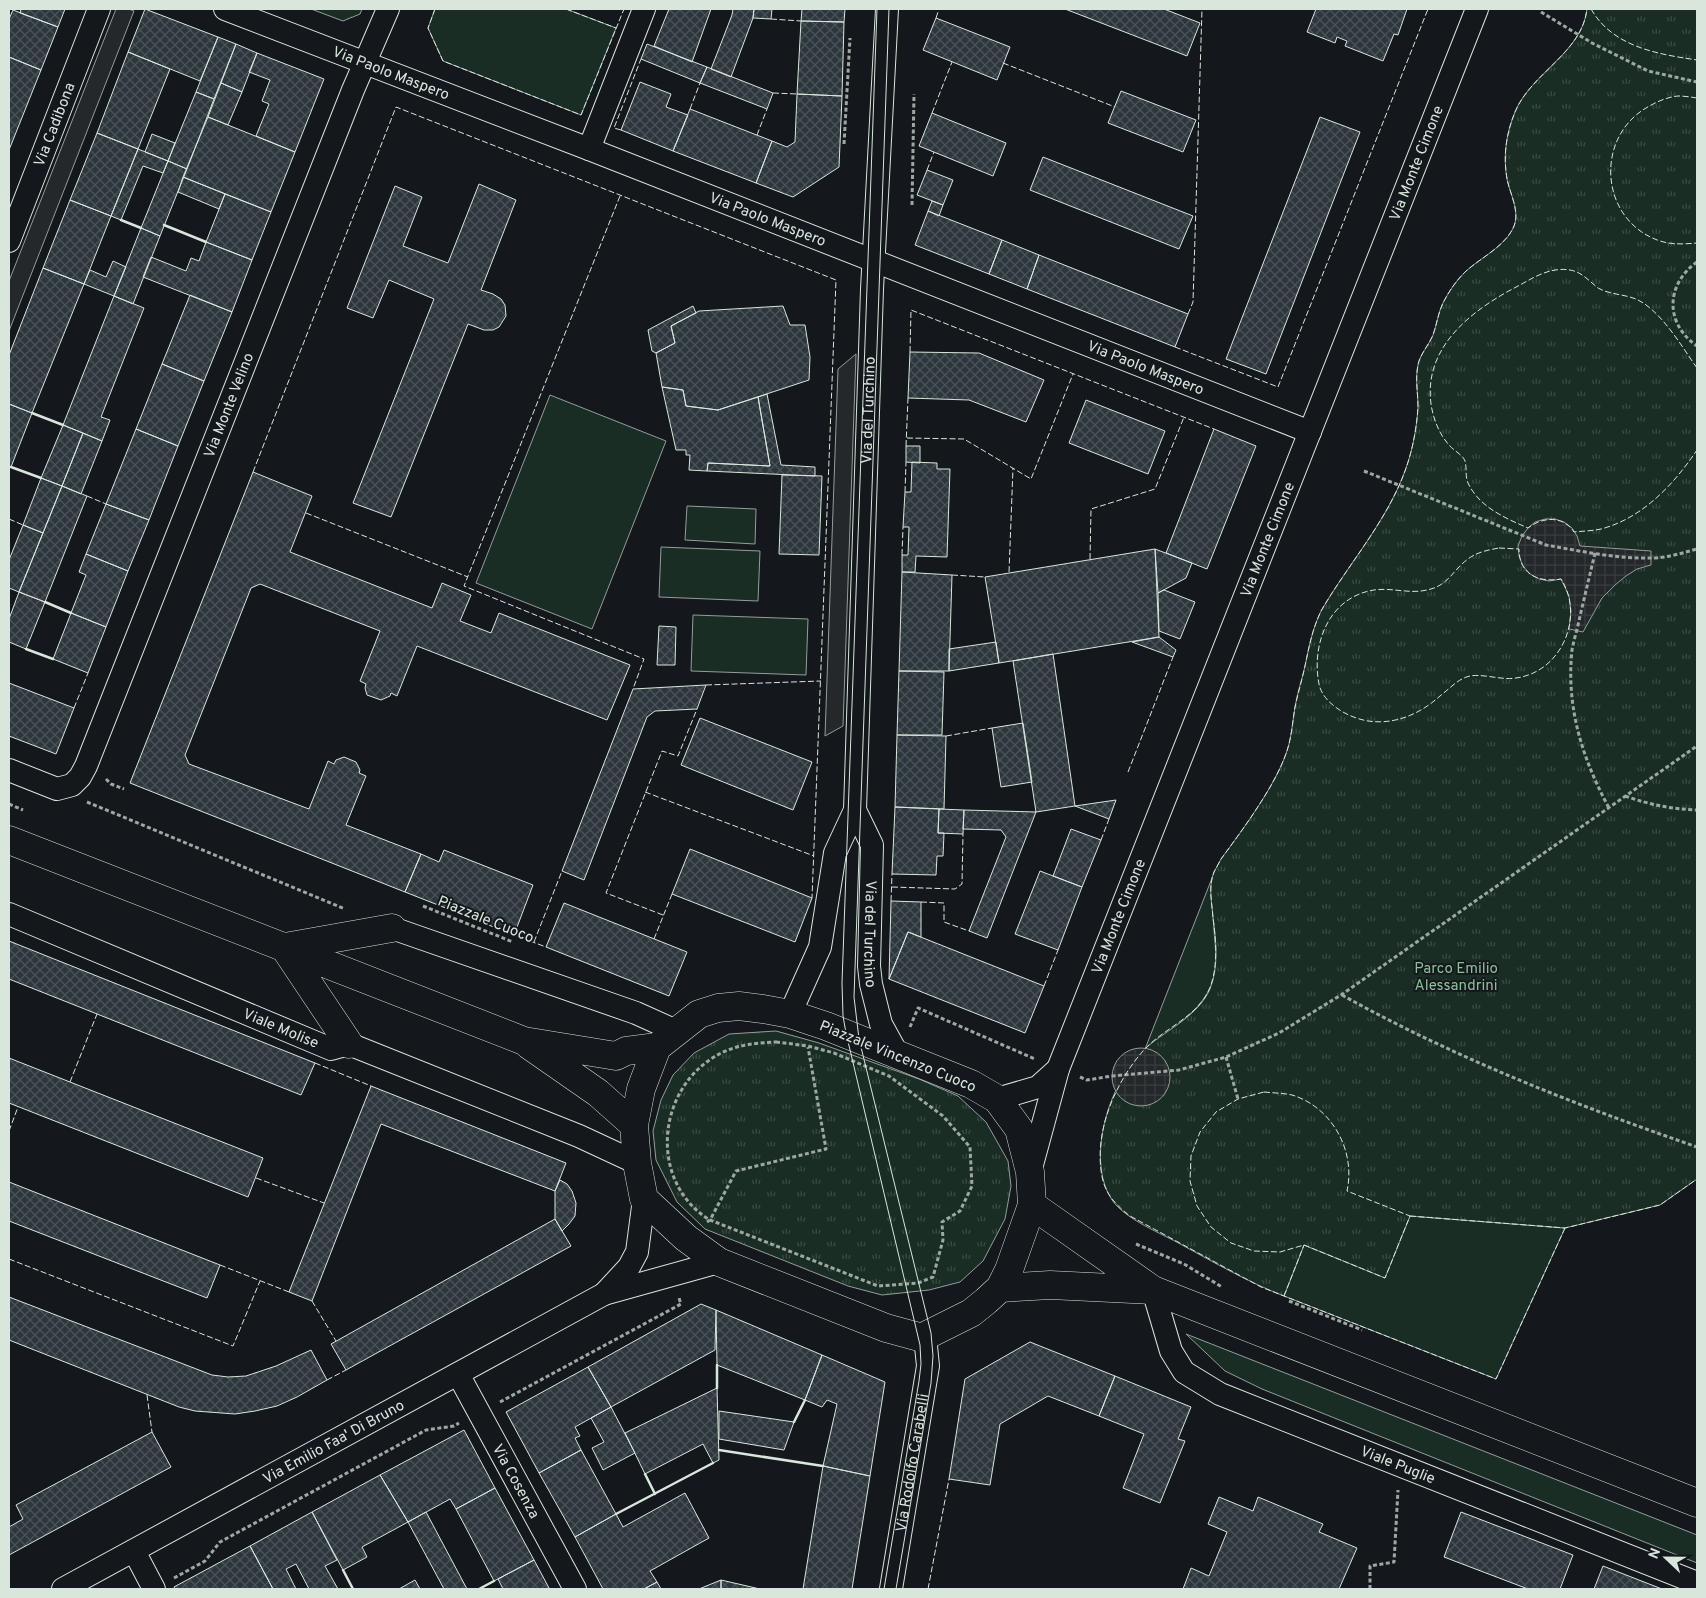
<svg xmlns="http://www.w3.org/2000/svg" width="1706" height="1598" font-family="Overpass,sans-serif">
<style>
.green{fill:#1a2d24;stroke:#939e99}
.park{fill:url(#park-tufts);stroke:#939e99}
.parking{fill:#24282b;stroke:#939e99}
.plaza{fill:url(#plaza-grid);stroke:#939e99}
.building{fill:url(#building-cross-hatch);stroke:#d8e6dc}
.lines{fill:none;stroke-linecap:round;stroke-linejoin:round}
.street-casing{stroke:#d8e6dc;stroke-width:24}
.secondary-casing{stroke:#d8e6dc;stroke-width:29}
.path{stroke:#9da8a2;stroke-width:3;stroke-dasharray:4 2.5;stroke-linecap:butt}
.street{stroke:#14181c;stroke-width:22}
.secondary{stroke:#14181c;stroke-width:28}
.tram{stroke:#d8e6dc;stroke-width:1}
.fence{stroke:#d8e6dc;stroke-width:1;stroke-dasharray:6 2.5;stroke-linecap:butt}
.wall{stroke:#d8e6dc;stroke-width:2.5}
.labels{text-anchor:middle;stroke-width:4;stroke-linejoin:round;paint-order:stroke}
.street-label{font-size:15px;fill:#d8e6dc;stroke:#14181c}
.park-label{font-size:15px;fill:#8ac095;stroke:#14181c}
</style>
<defs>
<pattern id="park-tufts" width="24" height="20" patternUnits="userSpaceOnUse" patternTransform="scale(1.25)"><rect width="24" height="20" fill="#1a2d24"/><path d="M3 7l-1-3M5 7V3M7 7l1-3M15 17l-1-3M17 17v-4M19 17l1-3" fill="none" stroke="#3b4b43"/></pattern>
<pattern id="plaza-grid" width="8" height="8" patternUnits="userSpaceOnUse" patternTransform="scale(1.25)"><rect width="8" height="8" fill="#24282b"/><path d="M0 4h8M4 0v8" fill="none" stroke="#393d3f"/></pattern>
<pattern id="building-cross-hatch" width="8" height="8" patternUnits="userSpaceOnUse" patternTransform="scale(1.25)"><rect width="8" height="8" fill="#2c363c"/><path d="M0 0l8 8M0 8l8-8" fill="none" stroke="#4a5358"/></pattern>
</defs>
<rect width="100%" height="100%" fill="#14181c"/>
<!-- green -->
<path class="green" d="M435 9H566L616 28 581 115 443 61 428 28Z
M550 395 666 441 592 629 476 583Z
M687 506 756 509 755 544 685 540Z
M661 547 760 551 758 601 659 597Z
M693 615 808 619 806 675 691 671Z
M1214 873C1209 893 1213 910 1214 930 1215 944 1217 958 1215 972 1209 1008 1172 1028 1145 1049Z
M1410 1216 1565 1228 1496 1379 1284 1296 1304 1245 1385 1277Z
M1186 1334 1697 1535V1563L1262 1389 1225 1371Z"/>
<!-- park -->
<path class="park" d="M311 9H362L360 14 343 21Z
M1587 9H1697V1179L1660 1205 1565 1228 1410 1216 1385 1278 1304 1245 1284 1296C1248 1282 1215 1263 1182 1245 1161 1233 1126 1220 1112 1200 1088 1164 1105 1100 1129 1068 1134 1061 1140 1053 1147 1047 1168 1029 1198 1016 1210 989 1219 967 1216 940 1213 917 1212 902 1208 887 1214 872 1216 868 1219 863 1221 859 1243 829 1280 780 1289 744 1292 732 1293 719 1295 707 1297 693 1302 680 1305 666 1309 647 1312 630 1321 611 1350 561 1392 516 1409 459 1414 442 1417 424 1418 407 1418 393 1415 379 1418 365 1420 354 1429 345 1433 335 1437 324 1438 313 1443 303 1449 291 1456 281 1465 272 1480 258 1506 246 1514 226 1520 211 1510 194 1507 179 1503 156 1506 134 1515 112 1531 73 1582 53 1587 9Z
M776 1031 819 1043 919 1079 958 1096 986 1122 1008 1161 1011 1186 1005 1219 983 1261 960 1282 929 1290 882 1295 848 1286 705 1229 677 1202 656 1160 653 1131 661 1100 673 1075 694 1053 729 1034Z"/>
<!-- parking -->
<path class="parking" d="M116 9H129L134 11 9 331V281Z
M856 354 843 726 825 736 838 369Z"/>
<!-- plaza -->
<path class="plaza" d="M1545 519H1555L1564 522 1572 528 1577 536 1580 546 1651 551V565L1637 569 1626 576 1615 585 1602 598 1583 632 1569 629 1571 611 1569 596 1561 579 1549 581 1539 579 1530 574 1523 566 1519 556 1518 546 1522 536 1528 528 1535 522Z
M1112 1077a29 29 0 1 1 58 0a29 29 0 1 1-58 0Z"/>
<!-- building -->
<path class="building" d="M21 9H65L58 27 20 13Z
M145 9 218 37 200 81 128 52Z
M669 9H711L692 62 654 46Z
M733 9H754L753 18 731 77 711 69 732 15Z
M754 9H772L771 19 753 18Z
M802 9H845L844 22 801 21Z
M1065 9H1164L1200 23 1187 56Z
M1316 9H1407L1398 35 1394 34 1383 61 1345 46 1347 41 1337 37 1335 43 1307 32Z
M13 10 58 27 41 70 9 57V19Z
M936 18 1010 47 997 80 923 50Z
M801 21 844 22 842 96 797 94Z
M218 37 236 44 214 99 196 92Z
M236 44 257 53 242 92 221 83Z
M647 44 707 67 700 83 641 59Z
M128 52 170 69 138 149 97 133Z
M257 53 324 79 295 152 256 136 269 104 262 101 270 80 249 72Z
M9 57 41 70 9 150Z
M707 67 773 93 767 109 700 83Z
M640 82 671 94 666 107 688 115 673 151 621 130Z
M221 83 242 92 228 125 208 117Z
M1121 91 1196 120 1183 152 1108 123Z
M196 92 214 99 187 169 168 161Z
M797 94 842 96 839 167 793 197 756 183 772 141 787 147 795 142Z
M690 109 772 141 756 183 673 151Z
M932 113 1006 143 993 176 919 146Z
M208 117 295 152 271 212 183 177Z
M1320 117 1360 132 1266 374 1226 359Z
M97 133 138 149 111 216 70 200Z
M152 134 175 143 168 161 145 152Z
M138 149 168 161 163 173 143 166 121 220 111 216Z
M1043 157 1193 216 1179 249 1030 190Z
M168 161 187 169 160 236 141 228Z
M927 170 953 180 943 205 917 195Z
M183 177 225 194 219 209 178 192Z
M479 184 516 200 481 290 493 294 501 299 505 305 506 316 499 327 493 330H484L468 324 391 517 353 503 434 299 389 280 373 318 347 308 395 186 422 197 403 246 448 263Z
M225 194 271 212 252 260 206 242Z
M70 200 111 216 84 284 43 268Z
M932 201 943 205 939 216 928 211Z
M928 211 1002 240 989 274 915 245Z
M141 228 160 236 133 304 114 296Z
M1002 240 1039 255 1027 289 989 274Z
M206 242 252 260 232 312 143 277 151 257 186 271 191 258 199 261Z
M1039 255 1188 314 1175 347 1027 289Z
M113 261 126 267 114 296 84 284 90 270 106 277Z
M43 268 84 284 32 413 9 404V355Z
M190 295 232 312 204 381 162 364Z
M114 296 144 308 101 417 110 420 102 441 63 425Z
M693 306 696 313 671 326 675 343 656 353 652 351 648 330Z
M783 306 790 325H805L810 357 809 380 718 410 686 406 683 390 662 387 656 353 675 343 671 326 699 311Z
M910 352 979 353 1044 380 1026 422 969 400 908 398Z
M162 364 204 381 178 446 136 429Z
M662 387 683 390 686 406 718 410 758 397 770 466 708 463 707 471 689 470 690 455H686V450H676Z
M767 394 781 465 815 467V476L707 471 708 463 770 466 758 397Z
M1086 400 1165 431 1148 474 1069 443Z
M9 404 32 413 11 467 9 466Z
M63 425 83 433 62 486 41 478Z
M136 429 178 446 149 520 106 504Z
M1214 429 1256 446 1207 569 1166 553Z
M83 433 102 441 81 494 62 486Z
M906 446H920V463L906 462Z
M912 462 937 463V469H950L947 557 916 556 915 572H902V555H908L909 527H903L905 492H911Z
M253 472 312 496 290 552 432 608 442 583 471 595 460 621 491 633 499 613 630 665 607 720 417 646 397 696 391 693 390 696 381 700 367 695 365 688 366 684 360 681 380 631 260 584 251 588 185 755 189 764 309 809 328 761 334 764 336 760 344 757 356 762 360 770 359 773 366 776 346 825 421 854 405 892 130 783Z
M782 475 822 476 819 555 779 554Z
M41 478 62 486 43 533 23 525Z
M62 486 87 496 45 602 19 592Z
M106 504 149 520 128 571 86 554Z
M23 525 43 533 19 592 9 588V560Z
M1155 549 1159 637 999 663 985 577Z
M1155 549 1192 563 1186 578 1158 593Z
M86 554 128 571 106 627 71 613 86 575 79 572Z
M902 572 952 575 949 671H899Z
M1164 590 1195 602 1180 639 1159 631 1158 593Z
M19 592 45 602 26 649 9 642V619Z
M71 613 106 627 88 673 53 659Z
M659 626 676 627 675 665H657Z
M1159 637 1176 650 1173 657 1132 642Z
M996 642 999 663 949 671V649Z
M1053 654 1075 806 1036 812 1013 661Z
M899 671 944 672 942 735H897Z
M9 683 74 708 56 754 9 736Z
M706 685 697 709 655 711 647 717 584 880 562 871 633 689Z
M700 718 812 762 793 810 681 765Z
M1023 723 1032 782 1001 787 992 728Z
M897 735 946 736 944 809 895 807Z
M1116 800 1109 819 1075 806Z
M895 807 939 809 938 833H944L943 856H937L936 875 892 874Z
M939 809 964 810 963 834 938 833Z
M964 810 1036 812 987 938 969 931 1006 837 1001 830 963 829Z
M1071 829 1101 840 1082 887 1053 876Z
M690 849 812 898 795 942 672 894Z
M444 850 533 885 514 935 405 892 421 854 439 862Z
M1040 871 1082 887 1058 950 1015 934Z
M891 901 921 902V937L908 932 889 979Z
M564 903 687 952 669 996 546 947Z
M908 932 1044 986 1025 1033 889 979Z
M9 941 315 1063 301 1095 9 979Z
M9 1058 263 1158 248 1197 9 1103Z
M371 1086 566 1163 555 1191 381 1124 312 1301 289 1292Z
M560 1180 567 1184 572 1191 576 1203 575 1216 569 1224 562 1231 555 1219V1191Z
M9 1182 220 1265 207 1298 9 1221Z
M555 1219 571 1246 346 1370 331 1344Z
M9 1297 212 1375 228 1377 246 1376 276 1366 311 1350 327 1380 297 1397 277 1406 255 1411 235 1414 195 1411 179 1407 9 1340Z
M701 1304 716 1310 715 1350 611 1407 588 1367Z
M716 1310 822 1355 805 1400 717 1365Z
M1030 1342 1115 1376 1099 1416 1048 1396 1000 1424 990 1485 949 1479 965 1379Z
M822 1355 885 1382 870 1476 823 1466 837 1404 827 1400 822 1407 805 1400Z
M588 1367 611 1407 575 1427 580 1436 575 1438 581 1450 539 1473 506 1412Z
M1115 1376 1191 1407 1178 1439 1185 1441 1160 1503 1123 1488 1144 1434 1099 1416Z
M717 1388 719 1460 713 1463 703 1444 645 1474 625 1433Z
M611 1407 635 1453 603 1470 592 1448 604 1442 591 1418Z
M719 1411 794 1422 784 1450 719 1439Z
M464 1430 495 1488 456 1509 450 1499 408 1522 380 1475Z
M152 1432 171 1467 9 1555V1527L23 1519 16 1505Z
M581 1450 616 1514 575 1537 539 1473Z
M823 1466 870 1476 852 1589H803Z
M380 1475 408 1522 362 1547 367 1557 343 1570 312 1512Z
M495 1488 534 1560 494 1581 456 1509Z
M685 1493 709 1538 650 1571 657 1582 644 1589H603L575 1537 616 1514 623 1527Z
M1219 1497 1253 1511 1258 1497 1323 1524 1319 1532 1357 1548 1339 1589H1183L1191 1568 1209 1576 1227 1532 1208 1524Z
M312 1512 337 1560 325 1566 338 1589H309L296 1564 286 1569 296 1589H273L250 1546Z
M426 1512 467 1589H444L408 1522Z
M1461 1512 1573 1555 1560 1589H1528L1444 1557Z
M250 1546 273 1589H175L174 1587Z
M534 1560 549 1588 546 1589H503L498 1579Z
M1603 1566 1662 1589H1594Z
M415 1580 420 1589H399Z
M721 1580 760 1589H721Z
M721 1580V1589H699Z
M657 1582 661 1589H644Z"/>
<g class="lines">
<!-- street casing -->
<g class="street-casing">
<g id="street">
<path id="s1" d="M225 9 589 149 1310 432"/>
<path d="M589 149 644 9"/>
<path id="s2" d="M9 241 99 9"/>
<path id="s3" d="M9 770 57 789 72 785 80 777 86 766 353 90 388 9"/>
<path id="s4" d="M855 810 872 845 869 966 871 984 881 1024 898 1055"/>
<path id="s5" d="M9 914 331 1049 349 1044 579 1136 637 1163"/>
<path d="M392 928 636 1013 676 1031"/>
<path id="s6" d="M790 1014 820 947 835 853 855 810 872 289 887 9"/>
<path d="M997 1099 1038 1087 1058 1069"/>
<path id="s7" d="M1030 1172 1058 1069 1477 9"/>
<path id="s8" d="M1153 1290 1171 1351 1184 1372 1220 1394 1697 1583"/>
<path d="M604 1294 629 1267 637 1252 644 1199"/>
<path id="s9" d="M458 1374 575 1589"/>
<path d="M134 1551 154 1589"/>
<path id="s10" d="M63 1589 604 1294 719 1262"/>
<path id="s11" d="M891 1589 928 1366 925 1336"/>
</g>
</g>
<!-- secondary casing -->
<g class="secondary-casing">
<path id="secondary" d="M9 840 524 1041 616 1056 626 1051 657 1047
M284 947 349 1044
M285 947 392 928
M739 1006 763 1009 790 1014 826 1026 971 1084 997 1099 1019 1129 1030 1172 1032 1205 1009 1270 1000 1288 986 1301 971 1313 925 1336 919 1337 886 1328 719 1262 686 1238 644 1199 637 1163 634 1125 641 1089 657 1047 699 1014 718 1008Z
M529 1045 598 1093 634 1125
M1032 1205 1153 1290 1697 1503
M1000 1288 1050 1285 1153 1290"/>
</g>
<!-- path -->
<path class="path" d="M1541 12 1592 43 1648 71 1697 82
M844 144 850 38
M912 205 914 94
M1697 262C1666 284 1664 323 1697 346
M1364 471 1546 545C1580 551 1617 559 1651 558 1667 558 1682 553 1697 549
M1595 553C1590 574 1585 595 1580 616 1578 627 1574 639 1572 650 1566 707 1582 758 1609 808
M106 779 111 784 124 789
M1625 796C1651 805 1671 809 1697 810
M87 802 345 909
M9 804 23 810
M423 906 513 942
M1342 995C1455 1058 1576 1105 1697 1147
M910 1027 918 1008 1035 1059
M776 1042 808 1046 834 1053 889 1076 943 1116 970 1147 972 1186 960 1211 942 1222 943 1240 933 1277 918 1283 878 1286 710 1220C650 1184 655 1093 714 1057 733 1045 754 1043 776 1042Z
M1226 1057 1238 1099
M1080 1077 1087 1080 1112 1076 1179 1070 1226 1057 1279 1033 1341 995 1697 746
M707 1222 710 1220 736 1171 826 1149 808 1047
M1136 1244 1184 1264 1222 1287
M1289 1301 1362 1330
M500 1402 681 1304 679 1298
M174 1578 205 1561 220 1542 426 1430 454 1426 459 1423
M1370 1589V1566L1394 1562 1398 1490"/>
<!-- street -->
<use href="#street" class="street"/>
<!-- secondary -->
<use href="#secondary" class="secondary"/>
<!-- tram -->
<path class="tram" d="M877 9 842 983 843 1016 846 1033 920 1345 921 1364 919 1381 884 1589
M889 9 854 997 859 1039 931 1333 933 1356 931 1383 896 1589"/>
<!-- fence -->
<path class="fence" d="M435 9 428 28 443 61 581 115 624 9
M566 9 616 28
M1591 9C1613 47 1657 54 1697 60
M936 18 939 9
M771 19 801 21
M1003 63 1115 107
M773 93 797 94
M1697 98C1691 97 1684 96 1678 96 1667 97 1656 102 1646 108 1594 139 1600 221 1660 241 1672 245 1685 244 1697 243
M690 109 700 83
M932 113 952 62
M621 130 614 128 641 59
M757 135 767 109
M927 170 934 152
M620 196 464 586 644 659 633 689
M1188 314 1193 302 1202 9
M1175 347 1278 387 1428 9
M910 352 911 310 1214 429
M1697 368C1682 347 1662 312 1638 300 1626 294 1610 295 1598 288 1589 281 1582 272 1570 270 1551 267 1536 276 1520 285 1475 308 1423 345 1431 404 1433 418 1439 434 1449 445 1453 450 1463 455 1465 461 1467 468 1465 476 1468 483 1479 507 1505 518 1528 528 1542 517 1563 515 1574 532 1583 531 1592 531 1601 529 1643 518 1674 484 1697 450
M907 438 964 439 1031 479 1073 374
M906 446 908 398
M253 472 396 107 836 280 812 898
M905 492 906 462
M87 496 106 504
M306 513 468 577
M9 519 23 525
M1499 548 1519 549C1519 574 1538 583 1561 579 1585 616 1562 672 1516 678 1500 681 1478 671 1464 678 1455 682 1448 690 1440 696 1420 714 1395 725 1368 721 1349 718 1323 704 1319 684 1311 644 1329 597 1374 590 1395 587 1412 596 1434 588 1450 582 1454 569 1468 559 1477 552 1488 550 1499 548Z
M902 555 903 527
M1090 559 1091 509 1155 489 1184 417
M1009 572 1013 468
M952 575 985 577
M706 685 821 681
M74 708 88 673
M946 736 992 728
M1128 772 1173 657
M645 792 814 856
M1101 840 1109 819
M892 887 955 889 962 884 963 834
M891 901 892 874
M921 902 944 903V922L969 931
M663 915 606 893 662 751 678 756 697 709
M514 935 546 947
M654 939 672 894
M534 942 562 871
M1044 986 1058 950
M315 1063 371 1086
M70 1082 97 1014
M1264 1092C1273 1093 1283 1093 1292 1095 1332 1107 1356 1151 1347 1191L1410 1216 1385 1278 1304 1245 1280 1252 1254 1251 1231 1243 1211 1227 1197 1206 1190 1181 1191 1156 1200 1132 1216 1112 1238 1099Z
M9 1131 18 1107
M256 1178 324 1203
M1410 1216 1565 1228 1660 1205 1697 1179
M1565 1228 1496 1379 1261 1287 1130 1216C1118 1207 1107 1196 1103 1181 1092 1136 1114 1084 1143 1051 1164 1027 1200 1017 1211 985 1218 964 1216 940 1213 918 1212 903 1208 887 1214 872 1216 868 1219 863 1221 859 1243 829 1280 780 1289 744 1292 732 1293 719 1295 707 1298 693 1302 680 1305 666 1309 647 1312 630 1321 611 1350 561 1392 516 1409 459 1414 442 1417 424 1418 407 1418 393 1415 379 1418 365 1420 354 1429 345 1433 335 1437 324 1438 313 1443 303 1449 291 1456 281 1465 272 1480 258 1506 246 1514 226 1520 211 1510 194 1507 179 1503 156 1506 134 1515 112 1531 73 1582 53 1587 9
M9 1259 233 1346 260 1281
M220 1265 289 1292
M1284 1296 1304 1245
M312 1301 336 1341
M327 1380 346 1370
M147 1395 152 1432
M928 1589 949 1479"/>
<!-- wall -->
<path class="wall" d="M121 220 141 228
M164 225 206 242
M32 413 63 425
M11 467 41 478
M45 602 71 613
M26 649 53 659
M717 1365V1388
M794 1422 805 1400
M719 1450 823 1466
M645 1474 655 1494
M616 1514 713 1463
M343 1570 353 1589
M479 1589 494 1581"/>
</g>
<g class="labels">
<!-- street labels -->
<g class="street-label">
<text dy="5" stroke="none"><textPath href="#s1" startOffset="178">Via Paolo Maspero</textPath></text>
<text dy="5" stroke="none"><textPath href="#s2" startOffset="125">Via Cadibona</textPath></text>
<text dy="5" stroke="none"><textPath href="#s7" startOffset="1081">Via Monte Cimone</textPath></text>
<text dy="5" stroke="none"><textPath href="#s1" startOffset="582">Via Paolo Maspero</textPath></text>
<text dy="5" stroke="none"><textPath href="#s1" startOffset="988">Via Paolo Maspero</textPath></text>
<text dy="5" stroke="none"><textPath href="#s3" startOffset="479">Via Monte Velino</textPath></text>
<text dy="5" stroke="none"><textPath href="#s6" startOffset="616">Via del Turchino</textPath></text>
<text dy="5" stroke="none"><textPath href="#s7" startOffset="676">Via Monte Cimone</textPath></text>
<text dy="5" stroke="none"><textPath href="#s7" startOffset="271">Via Monte Cimone</textPath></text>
<text transform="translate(486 919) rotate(22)" y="5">Piazzale Cuoco</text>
<text dy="5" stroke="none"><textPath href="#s4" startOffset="128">Via del Turchino</textPath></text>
<text dy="5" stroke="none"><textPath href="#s5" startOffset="295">Viale Molise</textPath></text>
<text transform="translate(898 1056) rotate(22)" y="5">Piazzale Vincenzo Cuoco</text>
<text dy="5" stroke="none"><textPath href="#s10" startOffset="308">Via Emilio Faa' Di Bruno</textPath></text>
<text dy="5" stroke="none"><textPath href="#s11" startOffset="128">Via Rodolfo Carabelli</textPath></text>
<text dy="5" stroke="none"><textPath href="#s8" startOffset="322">Viale Puglie</textPath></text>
<text dy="5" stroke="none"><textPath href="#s9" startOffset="122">Via Cosenza</textPath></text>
</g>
<!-- park labels -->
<g class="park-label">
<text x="1456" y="973">Parco Emilio<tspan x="1456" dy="17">Alessandrini</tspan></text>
</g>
</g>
<!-- border -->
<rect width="1706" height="1598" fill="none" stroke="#d8e6dc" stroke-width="20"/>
<!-- north arrow -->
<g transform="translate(1666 1558) rotate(292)" stroke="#14181c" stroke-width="4" paint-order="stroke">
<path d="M0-4L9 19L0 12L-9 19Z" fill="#d8e6dc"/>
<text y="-8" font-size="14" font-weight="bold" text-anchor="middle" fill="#d8e6dc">N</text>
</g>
</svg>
